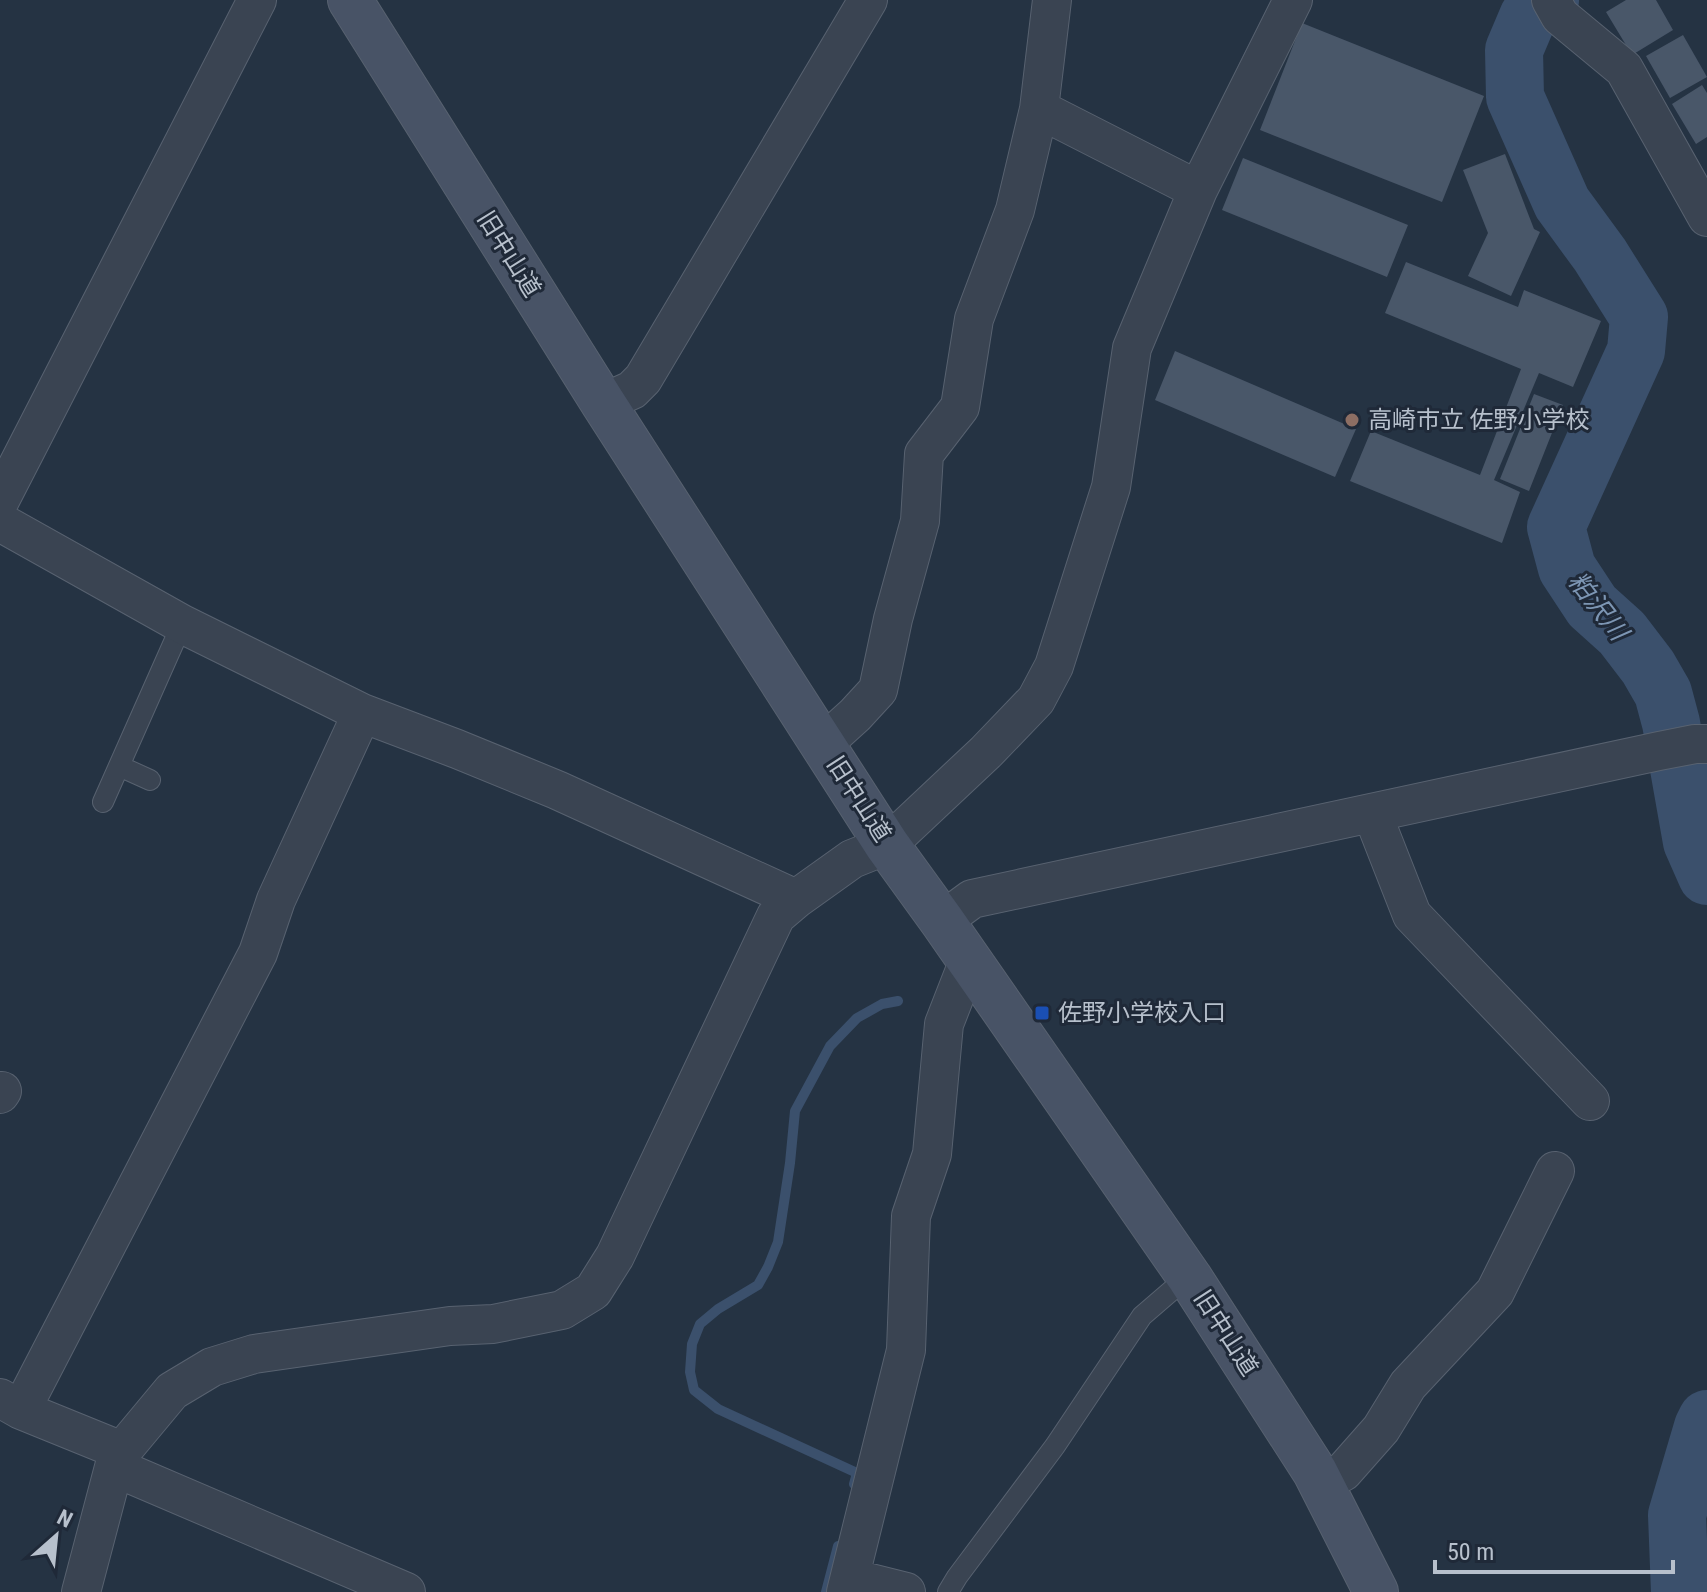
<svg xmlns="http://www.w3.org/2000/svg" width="1707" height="1592" font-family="'Roboto Condensed','Noto Sans JP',sans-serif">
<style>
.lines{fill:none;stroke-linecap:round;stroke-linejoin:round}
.stream{stroke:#3b506c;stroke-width:10}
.river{stroke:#3b506c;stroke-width:58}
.building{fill:#495769}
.service-casing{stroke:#586270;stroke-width:22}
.minor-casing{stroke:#586270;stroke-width:40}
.secondary-casing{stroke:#586270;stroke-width:46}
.service{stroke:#3a4452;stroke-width:20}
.minor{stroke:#3a4452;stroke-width:38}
.secondary{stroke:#485366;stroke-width:44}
.education-dot{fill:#8d6e63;stroke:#1f2938;stroke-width:3}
.transit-dot{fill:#1a4fb4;stroke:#1f2938;stroke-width:3}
.labels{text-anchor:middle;stroke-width:6;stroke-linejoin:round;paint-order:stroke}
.street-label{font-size:24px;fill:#b7c0cc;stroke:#1f2938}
.poi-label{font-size:24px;fill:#b7c0cc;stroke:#1f2938;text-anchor:start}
.water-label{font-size:26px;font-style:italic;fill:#7d96b4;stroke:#1f2938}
</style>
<rect width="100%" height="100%" fill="#253343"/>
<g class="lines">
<!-- stream -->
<path class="stream" d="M854 1484 857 1473 718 1409 694 1390 690 1372 692 1344 700 1324 718 1309 758 1285 768 1267 778 1242 790 1163 795 1111 830 1046 857 1018 882 1004 898 1001
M826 1592 838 1546"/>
<!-- river -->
<path class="river" d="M1550 0 1528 17 1514 50 1515 97 1562 203 1600 255 1639 317 1636 351 1556 527 1567 568 1592 606 1622 633 1648 667 1663 693 1671 723 1692 842 1707 876
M1680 1592 1677 1515 1703 1427 1707 1419"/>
</g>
<!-- building -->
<path class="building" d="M1626 0H1656L1673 30 1632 55 1606 12Z
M1302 23 1484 96 1442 202 1260 130Z
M1683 35 1707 77 1670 98 1646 56Z
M1702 85 1707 93V137L1696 144 1672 104Z
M1505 154 1534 229 1540 232 1511 296 1468 276 1488 233 1463 170Z
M1243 158 1408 225 1387 277 1222 210Z
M1406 262 1518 307 1524 290 1601 321 1573 387 1539 373 1494 480 1520 492 1502 543 1350 481 1371 431 1480 475 1521 369 1385 313Z
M1175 351 1356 429 1335 477 1155 400Z
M1534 394 1563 405 1529 491 1500 479Z"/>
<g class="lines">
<!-- service casing -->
<g class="service-casing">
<path id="service" d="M119 766 150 780
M103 802 182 624
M948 1592 957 1577 1055 1446 1142 1316 1171 1291 1190 1278"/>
</g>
<!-- minor casing -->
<g class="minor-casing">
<path id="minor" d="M1551 0 1560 16 1624 69 1707 217
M1039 109 1198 190
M603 403 632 390 643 379 868 0
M0 500 257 0
M0 522 182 624 362 713 457 749 557 790 796 899
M823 744 855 715 878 690 893 619 920 521 924 454 960 407 974 319 1015 210 1039 109 1052 0
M1372 813 1412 915 1590 1101
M942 921 972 899 1659 751 1695 744H1707
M0 1094 2 1091
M0 1398 21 1410 122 1451
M21 1410 258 953 276 900 362 713
M114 1467 406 1592
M1320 1482 1343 1472 1381 1429 1408 1385 1495 1292 1555 1171
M850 1578 906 1592
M81 1592 114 1467 122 1451 172 1391 212 1367 254 1354 450 1326 493 1324 562 1310 593 1291 615 1256 776 916 796 899 852 859 887 845 986 752 1036 700 1054 666 1111 487 1132 348 1198 190 1293 0
M846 1592 906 1350 911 1216 932 1154 944 1024 969 960"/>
</g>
<!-- secondary casing -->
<g class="secondary-casing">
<path id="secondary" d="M350 0 603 403 887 845 942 921 1190 1278 1315 1472 1376 1592"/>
</g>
<!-- service -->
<use href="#service" class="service"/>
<!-- minor -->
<use href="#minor" class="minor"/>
<!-- secondary -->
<use href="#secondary" class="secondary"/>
</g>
<!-- markers -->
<circle class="education-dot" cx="1352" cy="420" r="8"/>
<rect class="transit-dot" x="1034" y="1005" width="16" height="16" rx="4"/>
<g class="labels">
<!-- street labels -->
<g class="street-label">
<text transform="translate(509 254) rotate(58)" y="8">旧中山道</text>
<text transform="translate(859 799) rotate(57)" y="8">旧中山道</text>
<text transform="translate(1226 1333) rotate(57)" y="8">旧中山道</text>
</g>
<!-- poi labels -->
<g class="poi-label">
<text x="1368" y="428">高崎市立 佐野小学校</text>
<text x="1058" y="1021">佐野小学校入口</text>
</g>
<!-- water labels -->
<g class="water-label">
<text transform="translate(1598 606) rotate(52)" y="9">粕沢川</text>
</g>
</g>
<!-- north arrow -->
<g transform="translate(56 1536) rotate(27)" stroke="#1f2938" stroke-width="6" paint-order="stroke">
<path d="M0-6L14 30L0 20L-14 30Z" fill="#b7c0cc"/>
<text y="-12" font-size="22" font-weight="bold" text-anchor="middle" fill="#b7c0cc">N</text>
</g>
<!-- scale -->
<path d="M1435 1560v12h238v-12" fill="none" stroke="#b7c0cc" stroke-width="4"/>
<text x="1447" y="1560" font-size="24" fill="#b7c0cc" stroke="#1f2938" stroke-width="6" paint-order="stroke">50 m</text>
</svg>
